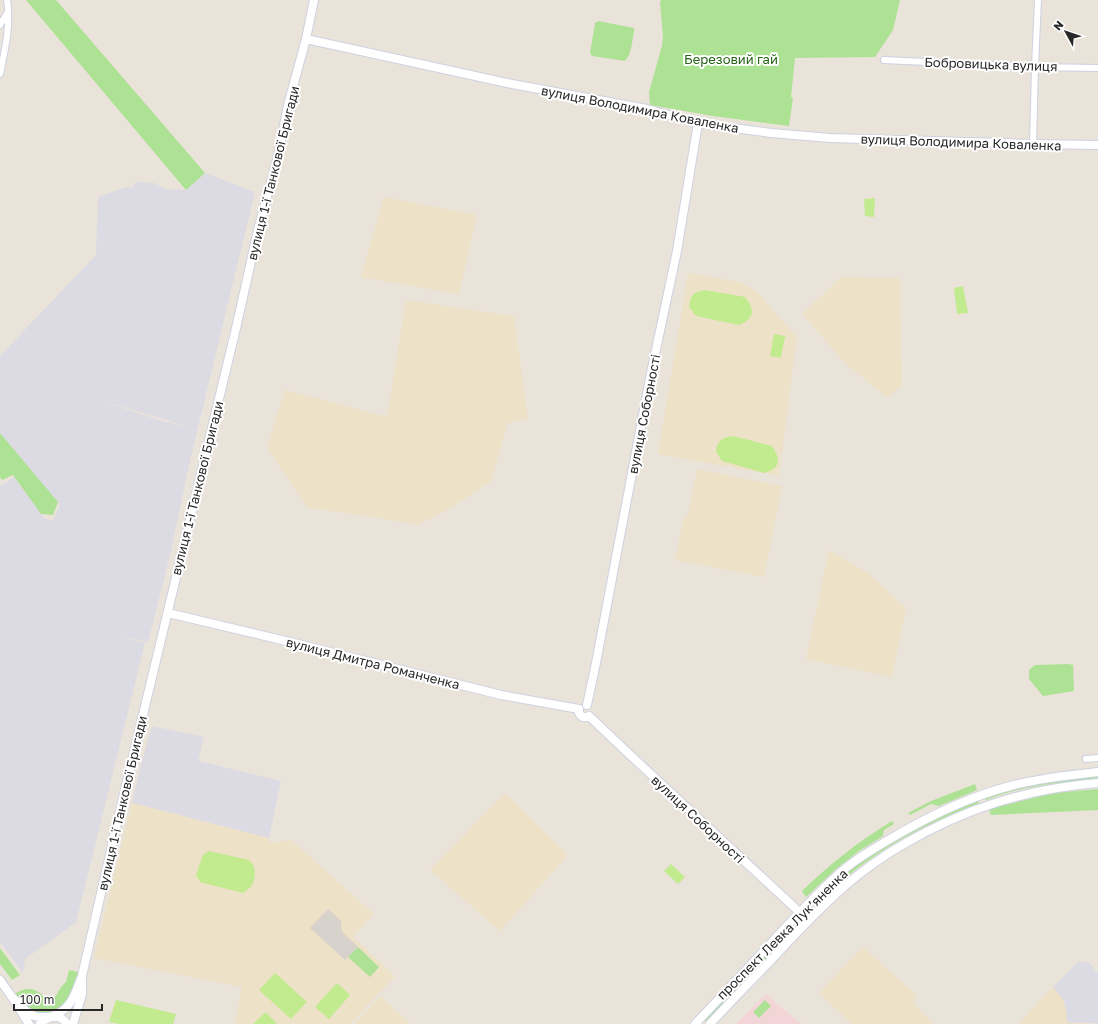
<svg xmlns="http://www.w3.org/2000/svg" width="1098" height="1024" font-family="'Golos Text',sans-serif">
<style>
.industrial{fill:#dcdae2;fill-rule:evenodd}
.education{fill:#ede1c7}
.medical{fill:#f2d5d6}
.green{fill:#ade294}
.pitch{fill:#c2ea8f}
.plaza{fill:#d7d2cb}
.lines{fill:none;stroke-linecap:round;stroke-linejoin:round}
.street-casing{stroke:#ced1e1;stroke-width:8}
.secondary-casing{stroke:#ced1e1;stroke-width:10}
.street{stroke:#fff;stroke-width:6}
.secondary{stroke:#fff;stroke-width:8}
.labels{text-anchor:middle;stroke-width:4;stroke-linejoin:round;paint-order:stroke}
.park-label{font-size:13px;fill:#276418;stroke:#fff}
.street-label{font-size:13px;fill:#282828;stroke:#fff}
</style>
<rect width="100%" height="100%" fill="#eae3d9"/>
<!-- industrial -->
<path class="industrial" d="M205 173 255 192 191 456 169 559 148 642 114 636 145 643 76 922 25 959 23 973 0 942V486L14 477 44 518 53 521 60 505 0 433V356L96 255 98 197 126 187 132 188 136 182 154 183 166 189 186 190ZM84 395 189 427 162 421Z
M152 726 204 737 198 761 281 781 269 838 132 803 141 764Z
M1078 962H1089L1098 974V1023L1068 1024 1064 1001 1053 987Z"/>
<!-- education -->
<path class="education" d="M384 197 477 215 459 294 361 277Z
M688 273 740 282 755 290 797 337 779 476 658 454Z
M841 277 900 278 902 385 888 398 846 364 802 314Z
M406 300 514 316 528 419 508 423 491 481 449 509 418 525 373 517 308 508 267 448 285 390 387 417Z
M697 469 782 486 764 577 675 560 684 516 688 515Z
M829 550 868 573 906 608 892 677 806 659Z
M505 793 568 855 500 931 430 870Z
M132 803 269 838V843L291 840 374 914 353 937 395 976 350 1024H235L242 987 94 958Z
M863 947 916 995 914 1004 934 1024H852L819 993Z
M1053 987 1064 1001 1068 1023H1091V1024H1018Z
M381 996 390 1005 411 1024H354Z"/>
<!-- medical -->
<path class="medical" d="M766 994 801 1024H736Z"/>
<!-- green -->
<path class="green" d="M26 0H56L205 173 186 190Z
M661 0H900L893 30 875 57 795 58 791 97 793 98 789 126 713 116 650 105 649 92 662 46 663 36 660 3Z
M598 21 634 28V31C632 40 632 54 625 61L592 56 590 53 595 23Z
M0 433 58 502 53 515 41 514 13 475 2 480 0 477Z
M1068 664 1073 665 1074 691 1043 696 1029 679V670L1035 665Z
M1098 776V779C1061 782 1021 786 986 800L985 798 1004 792 1043 783Z
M975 784 977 790 939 806 931 804 910 815 908 813 931 801Z
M1098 789V810L991 815 989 809 1053 793Z
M978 800 979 803C933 821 886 844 848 876 836 885 827 895 817 905L815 904 843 875 886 845 907 833 937 818Z
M892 821 894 824 884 830 883 836 859 851 836 869 806 897 802 891C830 864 859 841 892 821Z
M790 929 792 931 789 934 706 1022 704 1020Z
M358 947 379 967 370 977 348 957Z
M0 948 20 975 12 980 0 964Z
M69 970 78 972C76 980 74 991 69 998 62 1010 46 1019 32 1011 25 1007 20 1000 15 994 23 988 32 987 40 993 45 997 43 998 50 1001 57 998 59 987 66 982Z
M765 1000 771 1006 759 1018 753 1012Z"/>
<!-- pitch -->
<path class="pitch" d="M875 198 874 217 865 216 864 199Z
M963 286 968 313 957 314 954 288Z
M705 290 745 297C755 309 755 319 739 325L696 316 689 307C690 295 694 292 705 290Z
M774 334 785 336 781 358 770 356Z
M733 436 772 446C781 459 781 469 764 473L722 461 716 452C718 440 721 438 733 436Z
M209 851 249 860C257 867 256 878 251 887 249 889 245 891 243 893L200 882 196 875 203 855Z
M671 864 685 877 678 884 664 871Z
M275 973 307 1002 291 1019 259 990Z
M337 983 350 995 329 1019 315 1007Z
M116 1000 176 1014 173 1024H119L109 1022Z
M266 1012 277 1024H253Z"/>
<!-- plaza -->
<path class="plaza" d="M328 909 341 921 342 932 358 947 345 960 310 928Z"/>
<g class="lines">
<!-- street casing -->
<g class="street-casing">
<path id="street" d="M0 25 8 12
M884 60 1035 67 1098 68
M0 74C5 49 11 25 7 0
M1033 144 1035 67 1038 0
M1086 759 1098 758"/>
</g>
<!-- secondary casing -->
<g class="secondary-casing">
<path id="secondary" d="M306 39 512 84 647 109 698 123 726 127 771 133 830 138 1033 144 1098 145
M168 613 294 643 501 695 579 709
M587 705 596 663 651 373 677 251 698 123
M579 709C578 716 584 719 589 716
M589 716 628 753 808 920
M0 980 12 997 29 1024
M12 997C19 1004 25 1012 34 1016 46 1020 58 1011 67 1024
M40 1024C46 1017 54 1017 62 1011 73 1004 77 988 82 976L122 802 237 324 258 230 277 160 288 105 306 39 314 0
M73 1024 82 994V980
M695 1024C721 997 746 970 772 942 794 918 817 893 842 871 856 859 873 849 890 839 929 816 970 796 1014 785 1041 778 1070 775 1098 772
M710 1024C731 1001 753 979 775 956 797 932 820 908 845 886 863 870 883 856 904 844 966 808 1026 789 1098 783"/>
</g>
<!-- street -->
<use href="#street" class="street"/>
<!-- secondary -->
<use href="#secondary" class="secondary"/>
</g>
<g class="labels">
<!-- park labels -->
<g class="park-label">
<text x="731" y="64">Березовий гай</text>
</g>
<!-- street labels -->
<g class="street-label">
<text transform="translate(991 64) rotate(2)" y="5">Бобровицька вулиця</text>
<text transform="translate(640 109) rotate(11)" y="5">вулиця Володимира Коваленка</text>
<text transform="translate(961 142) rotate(2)" y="5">вулиця Володимира Коваленка</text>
<text transform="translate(273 173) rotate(-76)" y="5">вулиця 1-ї Танкової Бригади</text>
<text transform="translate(644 414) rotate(-79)" y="5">вулиця Соборності</text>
<text transform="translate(197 488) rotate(-76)" y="5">вулиця 1-ї Танкової Бригади</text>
<text transform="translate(373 663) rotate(14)" y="5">вулиця Дмитра Романченка</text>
<text transform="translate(122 803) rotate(-77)" y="5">вулиця 1-ї Танкової Бригади</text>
<text transform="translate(698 819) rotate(43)" y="5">вулиця Соборності</text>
<text transform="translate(782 934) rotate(-45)" y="5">проспект Левка Лукʼяненка</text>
</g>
</g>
<!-- north arrow -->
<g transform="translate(1066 32) rotate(310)" stroke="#ffffff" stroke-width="3" paint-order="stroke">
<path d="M0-3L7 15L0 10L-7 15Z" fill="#282828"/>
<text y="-6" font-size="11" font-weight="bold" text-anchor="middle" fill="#282828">N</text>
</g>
<!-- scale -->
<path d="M14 1004v6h88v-6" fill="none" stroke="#282828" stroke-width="2"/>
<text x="20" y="1004" font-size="12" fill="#282828" stroke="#ffffff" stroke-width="3" paint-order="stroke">100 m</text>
</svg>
